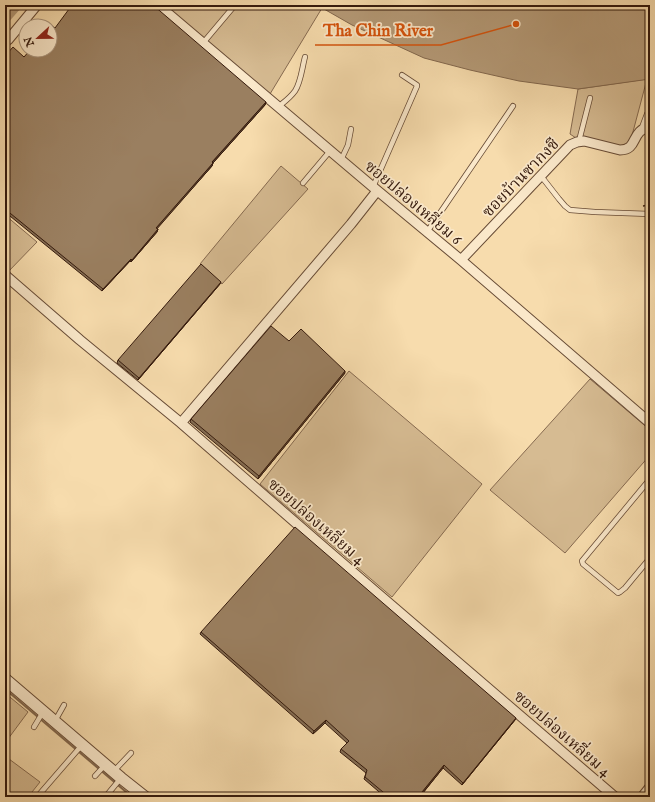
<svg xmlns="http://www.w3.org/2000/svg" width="655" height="802" font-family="'IM FELL English','Noto Serif Thai',serif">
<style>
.green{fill:#d6bb92;stroke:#866a50}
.water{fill:#b59a77;stroke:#82674d}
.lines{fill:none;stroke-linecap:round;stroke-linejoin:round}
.stream{stroke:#82674d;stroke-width:2}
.canal{stroke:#b59a77;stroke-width:7}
.service-casing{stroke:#664a35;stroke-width:6}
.minor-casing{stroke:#664a35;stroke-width:11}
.tertiary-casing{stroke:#664a35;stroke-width:13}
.path{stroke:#351a0d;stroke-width:1.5;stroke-dasharray:3 2;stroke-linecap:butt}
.service{stroke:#fae8ca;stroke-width:4.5}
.minor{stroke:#fae8ca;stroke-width:9}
.tertiary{stroke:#fae8ca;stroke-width:11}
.wall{fill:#846d53;stroke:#351a0d}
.shaded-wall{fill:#6c5943;stroke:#351a0d}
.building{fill:#9a7f60;stroke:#351a0d}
.labels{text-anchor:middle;stroke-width:3.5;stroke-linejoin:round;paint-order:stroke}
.street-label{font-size:16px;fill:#351a0d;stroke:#fae8ca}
.leader{fill:none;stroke:#d6530c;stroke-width:1.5}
.callout-dot{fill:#d6530c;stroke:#fae8ca;stroke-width:1.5}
.callout-label{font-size:17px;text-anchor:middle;font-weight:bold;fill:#d6530c;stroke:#fae8ca;stroke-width:3.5;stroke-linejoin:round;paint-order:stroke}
</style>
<rect width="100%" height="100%" fill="#f7dcad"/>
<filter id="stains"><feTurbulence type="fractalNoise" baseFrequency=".005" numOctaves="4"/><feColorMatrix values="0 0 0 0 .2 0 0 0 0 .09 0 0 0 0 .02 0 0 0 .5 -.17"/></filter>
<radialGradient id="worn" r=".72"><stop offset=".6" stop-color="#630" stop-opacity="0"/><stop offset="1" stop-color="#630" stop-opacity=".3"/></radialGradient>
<!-- green -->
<path class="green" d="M163 5H317L322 8 270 94Z
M647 79 630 143 626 147 576 138 570 134 578 89Z
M281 166 308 189 222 284 200 264Z
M5 215 37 242 7 273 5 271Z
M349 371 482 484 392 597 260 484Z
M590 379 650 430V455L565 553 490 490Z
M5 693 28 712 5 743Z
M5 756 40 782 28 797H5Z"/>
<!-- water -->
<path class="water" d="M317 5H650V79L578 89 519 81 470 70 424 58 352 25Z"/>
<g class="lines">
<!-- stream -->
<path class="stream" d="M5 689 132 797"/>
<!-- canal -->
<path class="canal" d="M5 21 19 5"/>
<!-- service casing -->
<g class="service-casing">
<path id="service" d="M203 43 235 5
M278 107C284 102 290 98 295 91 301 82 302 68 305 57
M641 130 647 114 650 109
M579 141 590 98
M341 160 348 145 351 129
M541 176 559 199 565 206 570 210 595 212 650 214
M303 183 330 151
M373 187 417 86V85L402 75
M427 232 513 106
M650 479 582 561 583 564 618 593 620 592 625 588 650 558
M55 721 64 705
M34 727 43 712
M113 772 131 753
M95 776 105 765
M107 795 121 778
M37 797 82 745"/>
</g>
<!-- minor casing -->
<g class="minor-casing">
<path id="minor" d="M158 5 373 187 461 260 650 423
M8 40 37 5
M461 260 570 145 577 142 584 141 620 150C639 150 630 130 650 127
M5 275 80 340 181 423 327 550 615 797
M181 423 351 224 377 191
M642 797 650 787"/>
</g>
<!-- tertiary casing -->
<g class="tertiary-casing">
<path id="tertiary" d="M5 679 121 778 145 797"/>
</g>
<!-- path -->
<path class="path" d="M643 206 650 205"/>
<!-- service -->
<use href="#service" class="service"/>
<!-- minor -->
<use href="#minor" class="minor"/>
<!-- tertiary -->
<use href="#tertiary" class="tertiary"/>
</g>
<!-- wall -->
<path class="wall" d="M5 56 24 57 266 102 265 105 213 163 212 166 157 228 158 229 157 232 131 262 130 261 102 291 5 212Z
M220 284 138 380 117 363 118 360Z
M289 341 345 373 258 479 190 422 191 419Z
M201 632 515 720 462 785 443 768 423 793 427 797H385L364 779 366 773 340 752 341 749 347 743 325 723 313 734 200 634Z"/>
<!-- shaded-wall -->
<path class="shaded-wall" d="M266 102 265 105 211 165 212 162Z
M213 163 212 166 156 230V228Z
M158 229 157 232 131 262 132 260Z
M131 259 130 261 102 291 103 289Z
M221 282 220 284 138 380 139 378Z
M345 371V373L258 479 259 476Z
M516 718 515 720 462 785 463 783Z
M326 720 325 723 313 734 314 731Z
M444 765 443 768 421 795 422 792Z"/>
<!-- building -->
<path class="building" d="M72 5H153L266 102 212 162 213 163 156 228 158 229 132 260 131 259 103 289 5 209V56L13 47 24 57 30 50H50V27L51 25 55 28Z
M201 264 221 282 139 378 118 360Z
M271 326 289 341 301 329 345 371 259 476 191 419Z
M295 527 516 718 463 783 444 765 422 792 427 797H389L365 777 367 770 341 749 349 741 326 720 314 731 201 632Z"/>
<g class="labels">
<!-- street labels -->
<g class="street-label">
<text transform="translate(520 177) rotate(-46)" y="6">ซอยบ้านซากงซี</text>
<text transform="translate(414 202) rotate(40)" y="6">ซอยปล่องเหลี่ยม 6</text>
<text transform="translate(317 521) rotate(41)" y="6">ซอยปล่องเหลี่ยม 4</text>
<text transform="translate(563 733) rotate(41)" y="6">ซอยปล่องเหลี่ยม 4</text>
</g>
</g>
<!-- callouts -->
<path class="leader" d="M516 24L441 45H315"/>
<circle class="callout-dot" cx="516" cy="24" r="4"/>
<g class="callout-label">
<text x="378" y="36">Tha Chin River</text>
</g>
<!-- margin -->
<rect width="655" height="802" fill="none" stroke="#f7dcad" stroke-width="20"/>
<rect x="6" y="6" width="643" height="790" fill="none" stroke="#351a0d" stroke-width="2"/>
<rect x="10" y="10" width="635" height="782" fill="none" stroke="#351a0d"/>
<!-- north arrow -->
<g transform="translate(38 38) rotate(248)"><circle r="19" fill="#fae8ca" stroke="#ab967e"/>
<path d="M0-3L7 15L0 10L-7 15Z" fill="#8f2418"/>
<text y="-6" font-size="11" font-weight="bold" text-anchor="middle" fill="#351a0d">N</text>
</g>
<rect width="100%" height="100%" filter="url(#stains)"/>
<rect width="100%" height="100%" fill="url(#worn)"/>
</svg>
